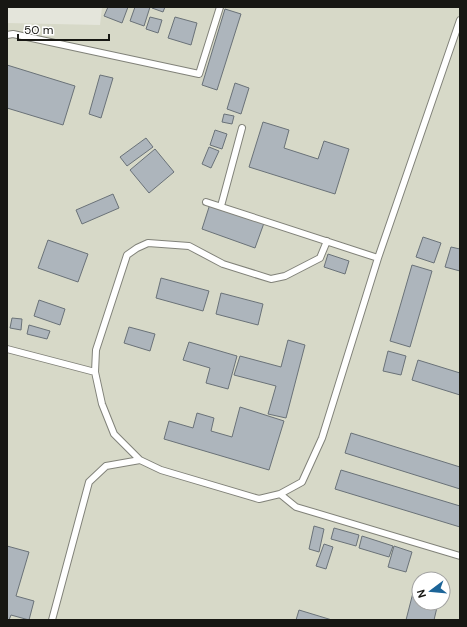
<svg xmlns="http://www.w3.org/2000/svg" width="467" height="627" font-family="'DM Sans',sans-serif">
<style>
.built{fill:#d7d9c8;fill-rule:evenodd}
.building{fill:#adb5bc;stroke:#6a7278}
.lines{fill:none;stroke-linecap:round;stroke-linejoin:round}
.lane-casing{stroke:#818279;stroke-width:8}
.lane{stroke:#fff;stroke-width:6}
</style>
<rect width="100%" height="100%" fill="#e4e5db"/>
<!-- built -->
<path class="built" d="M102 7H460V620H7V23L100 25ZM419 579H443V603H419Z"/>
<!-- building -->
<path class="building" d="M108 7H128L122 23 104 16Z
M135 7H150L144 26 130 21Z
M153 7H165L163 12 152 8Z
M225 9 241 14 217 90 202 85Z
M150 17 162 20 158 33 146 29Z
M175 17 197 23 191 45 168 38Z
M7 65 75 86 63 125 7 108Z
M100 75 113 78 101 118 89 114Z
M235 83 249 88 241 114 227 109Z
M224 114 234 116 232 124 222 122Z
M263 122 289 130 284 148 318 159 324 141 349 149 335 194 249 167Z
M215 130 227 134 222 149 210 145Z
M146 138 153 147 127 166 120 157Z
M209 147 219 151 211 168 202 164Z
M155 149 174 172 149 193 130 170Z
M113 194 119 208 82 224 76 210Z
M210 204 264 223 255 248 202 229Z
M423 237 441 243 434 263 416 257Z
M48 240 88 254 78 282 38 268Z
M451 247 460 249V271L445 267Z
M328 254 349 261 345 274 324 267Z
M412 265 432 271 410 347 390 341Z
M161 278 209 291 203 311 156 298Z
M221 293 263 304 258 325 216 314Z
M39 300 65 309 60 325 34 316Z
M12 318 22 319 21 330 10 328Z
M29 325 50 331 47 339 27 334Z
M129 327 155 334 150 351 124 343Z
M288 340 305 345 286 418 268 414 276 386 234 375 240 356 281 367Z
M189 342 237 356 228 389 206 383 210 368 183 360Z
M388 351 406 356 401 375 383 371Z
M418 360 460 373V395L412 380Z
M240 407 284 421 269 470 164 439 169 421 193 428 197 413 214 418 211 431 232 437Z
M351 433 460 467V489L345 453Z
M341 470 460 506V527L335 489Z
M314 526 324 529 319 552 309 549Z
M334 528 359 535 356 546 331 539Z
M362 536 393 546 389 557 359 548Z
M324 544 333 547 326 569 316 566Z
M7 546 29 552 16 596 34 601 29 620 11 615 9 620H7Z
M394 546 412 552 406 572 388 567Z
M416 581 419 582V603H438L434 620H406Z
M299 610 332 620H296Z"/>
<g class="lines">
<!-- lane casing -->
<g class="lane-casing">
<path id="lane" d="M7 35 13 34 199 74 220 7
M206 202 378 258
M221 206 242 128
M7 349 95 372 102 404 114 434 140 460
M95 372 96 350 127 255 137 248 148 243 189 246 223 264 271 279 285 276 320 258 327 241
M280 494 296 507 460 556
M52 620 89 482 106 466 140 460 161 470 259 499 280 494 302 482 322 438 378 258 460 20"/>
</g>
<!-- lane -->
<use href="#lane" class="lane"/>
</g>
<!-- border -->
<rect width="467" height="627" fill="none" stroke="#171713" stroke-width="16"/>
<!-- north arrow -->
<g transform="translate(431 591) rotate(254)"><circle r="19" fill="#ffffff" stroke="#a2a2a1"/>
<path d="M0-3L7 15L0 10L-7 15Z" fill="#1c6498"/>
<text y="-6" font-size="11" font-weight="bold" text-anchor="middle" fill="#171713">N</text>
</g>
<!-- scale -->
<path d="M18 34v6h91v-6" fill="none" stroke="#171713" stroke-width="2"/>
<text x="24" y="34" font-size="12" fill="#171713" stroke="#ffffff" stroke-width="3" paint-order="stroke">50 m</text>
</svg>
